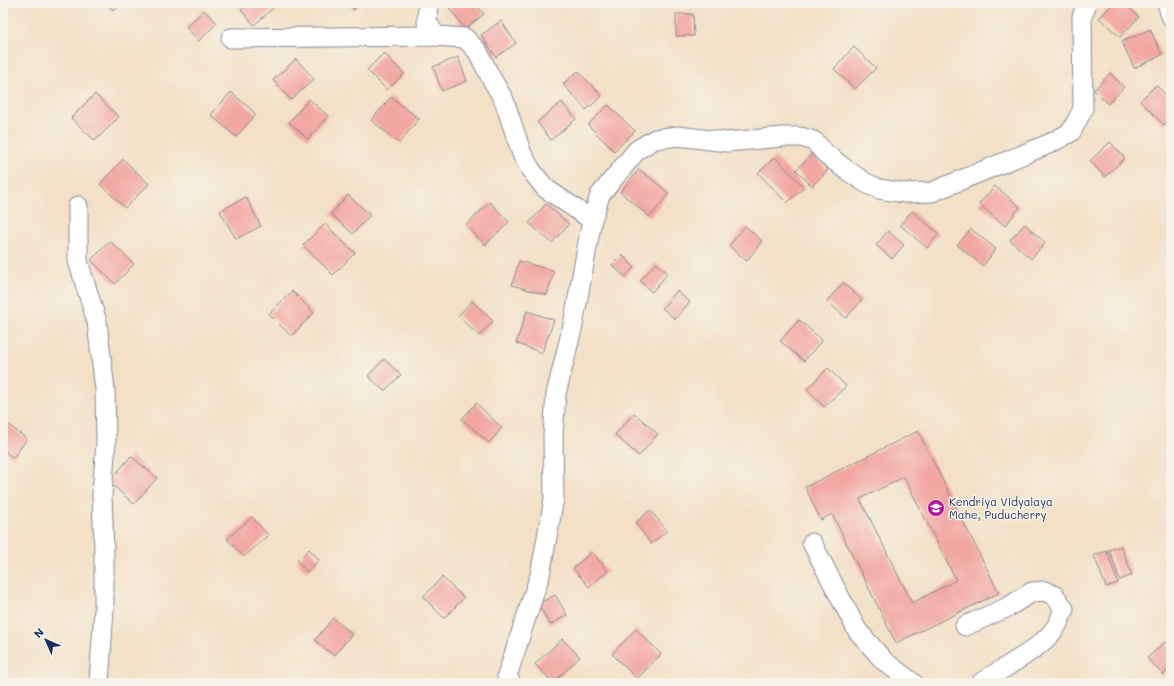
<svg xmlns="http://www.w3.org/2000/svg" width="1174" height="686" font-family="Mali,sans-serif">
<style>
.building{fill:#f2a7a2;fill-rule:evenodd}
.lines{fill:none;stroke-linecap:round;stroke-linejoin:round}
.street-casing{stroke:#878892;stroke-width:21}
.street{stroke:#fff;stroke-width:19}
.labels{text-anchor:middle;stroke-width:3;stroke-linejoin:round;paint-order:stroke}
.poi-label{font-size:11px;fill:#1b2f5e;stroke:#f7f3e8;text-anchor:start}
</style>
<rect width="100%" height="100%" fill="#f7f3e8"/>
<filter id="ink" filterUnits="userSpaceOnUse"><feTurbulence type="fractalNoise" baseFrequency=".025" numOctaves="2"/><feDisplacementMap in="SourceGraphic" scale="8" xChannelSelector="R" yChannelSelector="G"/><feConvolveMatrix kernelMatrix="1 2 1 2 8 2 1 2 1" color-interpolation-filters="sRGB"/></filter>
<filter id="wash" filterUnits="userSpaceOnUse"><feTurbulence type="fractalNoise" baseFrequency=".012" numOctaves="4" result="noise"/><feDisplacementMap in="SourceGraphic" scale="16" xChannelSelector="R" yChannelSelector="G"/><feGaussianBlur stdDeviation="0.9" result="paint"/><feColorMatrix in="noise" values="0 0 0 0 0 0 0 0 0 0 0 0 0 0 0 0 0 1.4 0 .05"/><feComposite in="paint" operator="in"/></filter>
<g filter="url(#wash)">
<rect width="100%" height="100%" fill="#f3e0c6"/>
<g id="blocks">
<!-- building -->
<path class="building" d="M105 3H120L113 10Z
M248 3H277L278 4 254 25 241 10Z
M347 3H361L354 10Z
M455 3H475L484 14 465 29 449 8Z
M1114 3H1124L1139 17 1120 37 1099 18Z
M204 10 217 23 199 41 186 27Z
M676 14H693L694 36H676Z
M501 21 516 43 496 57 481 35Z
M1150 29 1162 55 1134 68 1122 42Z
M854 47 876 68 855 89 834 69Z
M384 53 404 74 387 90 367 70Z
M458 57 467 81 442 91 433 67Z
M296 59 314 79 291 100 273 80Z
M578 71 602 96 586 110 563 84Z
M1110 73 1124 87 1108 104 1094 90Z
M1156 85 1171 100V118L1164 125 1140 101Z
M231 92 256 114 236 137 211 115Z
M95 94 119 117 95 141 71 118Z
M391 97 419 119 399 143 371 120Z
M309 99 328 116 308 139 289 122Z
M562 102 576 119 551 140 537 122Z
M608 105 635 131 614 151 588 125Z
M1110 142 1125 158 1105 177 1090 161Z
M812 154 828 170 812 186 796 170Z
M775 157 804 187 787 203 758 173Z
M123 159 149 184 125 208 100 184Z
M639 169 669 193 650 217 620 192Z
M995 186 1020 207 1005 226 979 204Z
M348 195 370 215 353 234 331 214Z
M246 197 261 226 236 239 220 211Z
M490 202 509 222 485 245 466 225Z
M546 204 569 224 552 243 529 223Z
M912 211 939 234 927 248 900 225Z
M325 224 355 253 333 275 303 245Z
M1025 224 1045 243 1031 259 1010 240Z
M745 226 762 241 747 261 729 246Z
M971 229 996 249 983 266 957 245Z
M888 231 904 245 892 259 876 245Z
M110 241 134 264 115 284 91 260Z
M622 255 634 267 625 277 612 265Z
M519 261 554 271 547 295 512 285Z
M656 263 668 273 652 292 640 281Z
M843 283 862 300 846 318 827 301Z
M292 291 314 313 291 336 269 314Z
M677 291 690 302 675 319 662 308Z
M472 301 493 321 479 336 458 316Z
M527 311 554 320 542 353 516 343Z
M799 320 822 340 804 361 780 341Z
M384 359 401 375 384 391 368 376Z
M828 368 846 386 824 407 807 389Z
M476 403 502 428 489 443 462 419Z
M634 413 658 434 639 456 615 435Z
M4 421 27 439 13 458 3 450Z
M918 431 999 593 896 643 832 514 821 520 805 487ZM904 477 956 580 912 603 860 499Z
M131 456 157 478 134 504 109 482Z
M650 510 667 531 651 544 635 523Z
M252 517 268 535 244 557 227 539Z
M1121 546 1132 575 1120 580 1109 550Z
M309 549 319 560 307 572 297 561Z
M1107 551 1118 583 1106 587 1094 555Z
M592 552 608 571 589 587 573 568Z
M442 577 464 598 444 618 423 597Z
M555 595 567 615 550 625 538 604Z
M333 618 352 634 334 656 315 640Z
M636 629 661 654 637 679 612 654Z
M562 639 580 657 553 683 535 664Z
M1165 642 1171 649V667L1163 675 1147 658Z"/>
</g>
</g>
<g filter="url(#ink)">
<use href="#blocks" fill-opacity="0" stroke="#878892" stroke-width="1"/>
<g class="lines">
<!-- street casing -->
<g class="street-casing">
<path id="street" d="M428 3 427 22 436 36 465 38 478 52 490 76 504 100 522 154 531 170 545 188 592 220
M1167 3 1171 16
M231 38 436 36
M78 206V261L97 322 105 390 106 442 102 495 104 550V609L99 683
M812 543 857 630 884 661 913 683
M965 626 1008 607 1032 592 1045 591 1055 596 1064 609C1061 615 1060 621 1056 627 1042 649 1003 667 981 683
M511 683 507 676 540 575 554 499 553 436 556 394 573 325 592 220 600 195 637 150 655 139 678 136 727 142 782 137H801L814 141 825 153 845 169 866 183 879 189 905 193 932 192 1051 143 1071 132 1083 109 1082 17 1087 3"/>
</g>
<!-- street -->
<use href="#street" class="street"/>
</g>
</g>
<!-- icons -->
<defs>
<g id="school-disc" transform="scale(0.9)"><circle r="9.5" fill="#b5179e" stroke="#f7f3e8"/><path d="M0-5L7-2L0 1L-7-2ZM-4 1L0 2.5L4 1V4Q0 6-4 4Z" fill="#fff"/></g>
</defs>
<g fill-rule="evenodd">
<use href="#school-disc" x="936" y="508"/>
</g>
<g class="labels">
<!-- poi labels -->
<g class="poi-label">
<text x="949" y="506">Kendriya Vidyalaya<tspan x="949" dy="13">Mahe, Puducherry</tspan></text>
</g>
</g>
<!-- margin -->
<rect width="1174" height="686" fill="none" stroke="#f7f3e8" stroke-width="16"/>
<!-- north arrow -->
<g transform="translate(46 640) rotate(315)" stroke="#f7f3e8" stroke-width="3" paint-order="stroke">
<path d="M0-3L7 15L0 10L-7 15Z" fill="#1b2f5e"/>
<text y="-6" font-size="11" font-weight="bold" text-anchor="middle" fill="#1b2f5e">N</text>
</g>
</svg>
